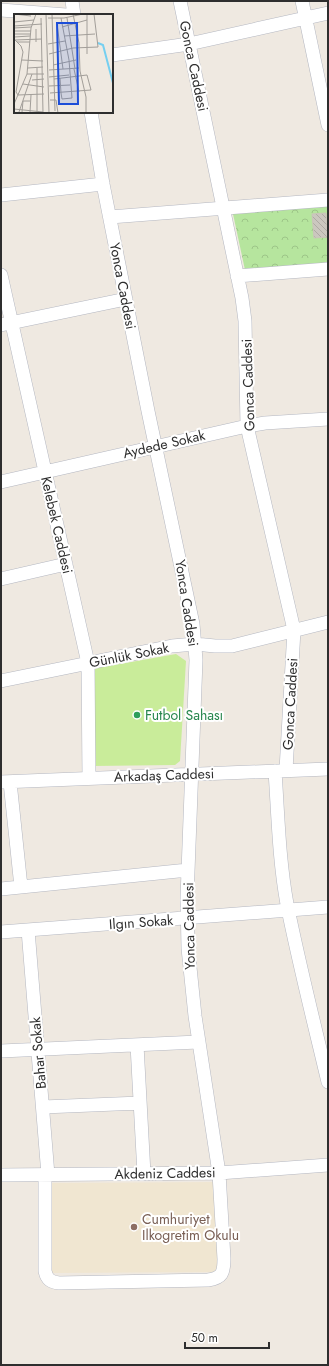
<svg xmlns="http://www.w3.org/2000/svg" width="329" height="1366" font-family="Jost,sans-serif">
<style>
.education{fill:#f0e6d1}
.park{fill:url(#park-crowns)}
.pitch{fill:#c9ec9a}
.building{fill:url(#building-back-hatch);stroke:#cbc5ba}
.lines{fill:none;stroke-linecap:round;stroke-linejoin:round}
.minor-casing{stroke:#b4b7c1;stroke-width:14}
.minor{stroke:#fff;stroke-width:13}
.leisure-dot{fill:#2e9e5b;stroke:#fff;stroke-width:1.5}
.education-dot{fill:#8d6e63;stroke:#fff;stroke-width:1.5}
.labels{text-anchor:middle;stroke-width:4;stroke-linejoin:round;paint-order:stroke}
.street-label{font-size:14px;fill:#2e2e2e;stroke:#fff}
.leisure-label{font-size:14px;fill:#27864d;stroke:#fff;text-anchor:start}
.education-label{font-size:14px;fill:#785e54;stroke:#fff;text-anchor:start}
.inset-river{fill:none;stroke:#75cff0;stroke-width:2}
.inset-road{fill:none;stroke:#a29e99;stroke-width:1}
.view{fill:#1d4ed8;fill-opacity:0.15;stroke:#1d4ed8;stroke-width:2}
.inset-edge{fill:none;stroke:#2e2e2e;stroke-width:2}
</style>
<defs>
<pattern id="park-crowns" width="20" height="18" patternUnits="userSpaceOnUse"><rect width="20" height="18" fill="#b6e59e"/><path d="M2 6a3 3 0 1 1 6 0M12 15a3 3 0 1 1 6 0" fill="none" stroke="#9dc588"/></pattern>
<pattern id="building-back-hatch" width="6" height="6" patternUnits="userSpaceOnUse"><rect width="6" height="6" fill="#cbc7bf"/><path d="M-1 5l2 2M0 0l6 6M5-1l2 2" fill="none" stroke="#afaba4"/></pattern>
</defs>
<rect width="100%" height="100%" fill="#efe9e1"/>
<!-- education -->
<path class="education" d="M217 1182 218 1272 51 1273 50 1183Z"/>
<!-- park -->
<path class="park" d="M328 206V264L245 270 233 214Z"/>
<!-- pitch -->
<path class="pitch" d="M176 654 186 661 180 761 175 765 93 766 92 669Z"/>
<!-- building -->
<path class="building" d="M326 213 328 237 314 238 312 214Z"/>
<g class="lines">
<!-- minor casing -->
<g class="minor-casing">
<path id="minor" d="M72 1 74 15
M180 1 242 298 245 321 247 426 294 630 286 770
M302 1 328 125
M1 10 66 15
M112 55 189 44 328 13
M1 195 103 184
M110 217 328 200
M1 275 88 663 89 778
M237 276 328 269
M1 325 126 299
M1 482 247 426 265 423 328 419
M1 579 66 564
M1 681 172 646 195 644 215 646H232L328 622
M275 771C278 815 279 860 287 904 299 964 314 1023 328 1082
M1 782 328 769
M10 782 21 887
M1 889 188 870
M28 930 48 1175
M1 932 328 907
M137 1045 144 1174
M1 1051 198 1042
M43 1107 140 1103
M1 1175 219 1173 328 1165
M45 1175V1271C47 1280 51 1282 59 1283L208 1280C222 1278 224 1273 224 1259L219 1173 195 1016 188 948 187 898 196 660 193 624 148 411 103 184 91 112"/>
</g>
<!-- minor -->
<use href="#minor" class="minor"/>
</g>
<!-- markers -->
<circle class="leisure-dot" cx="137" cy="715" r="4"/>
<circle class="education-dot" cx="134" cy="1227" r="4"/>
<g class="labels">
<!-- street labels -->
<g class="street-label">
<text transform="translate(194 66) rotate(78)" y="5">Gonca Caddesi</text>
<text transform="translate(123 286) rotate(79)" y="5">Yonca Caddesi</text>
<text transform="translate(248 385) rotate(-92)" y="5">Gonca Caddesi</text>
<text transform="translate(164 444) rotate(-13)" y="5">Aydede Sokak</text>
<text transform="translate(57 525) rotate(77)" y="5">Kelebek Caddesi</text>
<text transform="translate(187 603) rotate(81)" y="5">Yonca Caddesi</text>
<text transform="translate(129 655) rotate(-11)" y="5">Günlük Sokak</text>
<text transform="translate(290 704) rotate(-87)" y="5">Gonca Caddesi</text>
<text transform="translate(164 775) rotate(-2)" y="5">Arkadaş Caddesi</text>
<text transform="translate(141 922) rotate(-4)" y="5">Ilgın Sokak</text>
<text transform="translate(189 926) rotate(-91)" y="5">Yonca Caddesi</text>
<text transform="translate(38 1053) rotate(-95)" y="5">Bahar Sokak</text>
<text transform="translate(165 1173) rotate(-1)" y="5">Akdeniz Caddesi</text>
</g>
<!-- leisure labels -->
<g class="leisure-label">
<text x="145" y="720">Futbol Sahası</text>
</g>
<!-- education labels -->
<g class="education-label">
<text x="142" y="1224">Cumhuriyet<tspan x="142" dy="16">Ilkogretim Okulu</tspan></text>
</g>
</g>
<!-- overview -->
<g transform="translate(14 14)">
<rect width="99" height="99" fill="#efe9e1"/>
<path class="inset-river" d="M84 29 89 31 99 69"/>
<path class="inset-road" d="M0 0 17 2M32 0 35 99M38 0 41 97M59 0 65 29 66 57 72 83V99M27 4 29 99M34 4H50L69 0M47 4 55 46 58 84 48 85 47 79M53 4 61 55M0 8 20 6M43 10 49 55M0 12 28 10M48 13 73 6M0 14 17 13M0 17H17M0 20H17M50 22 81 20M0 23 16 22M0 25 7 32 9 38 2 78 4 81 30 80M1 26 28 25M3 28H16M22 28V15M34 30 51 27M35 40 59 34 84 33 80 0M73 40V0M8 46 29 47M39 51 62 46M14 54 29 53M23 54V98M60 55 65 78M35 56 65 54M13 60H30M35 63 55 61M46 64 47 79M18 66 30 65M9 70 30 73M35 72 56 71M36 79 77 76 73 61 40 65M36 86H42L44 99M0 90 13 60 17 14 22 0M0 95 29 98M5 98 18 60M8 98 9 87H16M16 98 17 81"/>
<path class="view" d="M43 9H63L64 90H45Z"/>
<rect width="99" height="99" class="inset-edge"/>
</g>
<!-- border -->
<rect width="329" height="1366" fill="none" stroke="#2e2e2e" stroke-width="4"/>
<!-- scale -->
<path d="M185 1342v6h84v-6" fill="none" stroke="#2e2e2e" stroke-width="2"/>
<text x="191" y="1342" font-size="12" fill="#2e2e2e" stroke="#ffffff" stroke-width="3" paint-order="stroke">50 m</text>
</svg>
